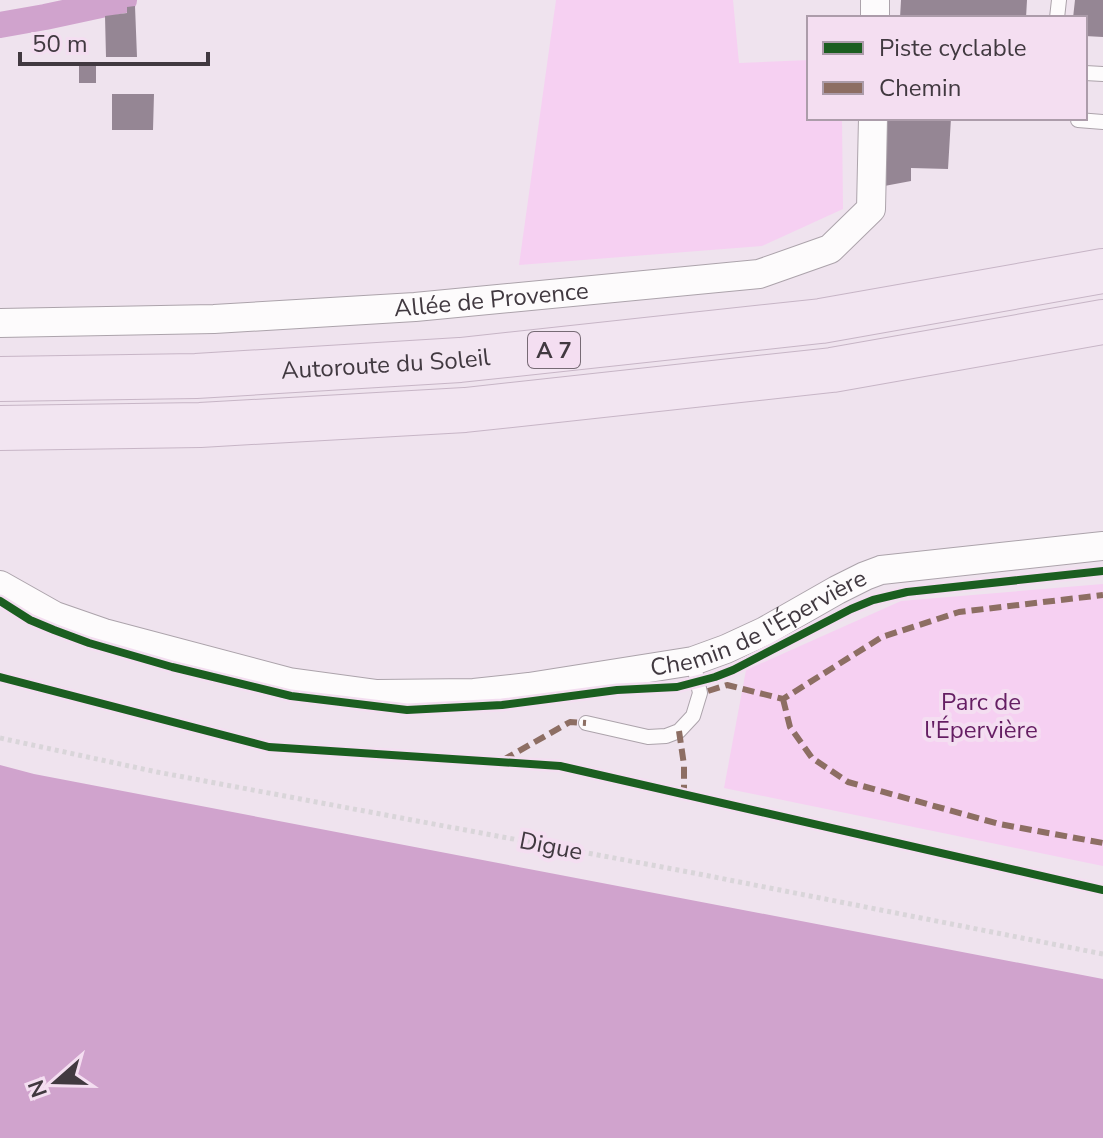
<svg xmlns="http://www.w3.org/2000/svg" width="1103" height="1138" font-family="'Nunito Sans',sans-serif">
<style>
.green{fill:#f6d0f2}
.water{fill:#d0a3cd}
.lines{fill:none;stroke-linecap:round;stroke-linejoin:round}
.canal{stroke:#d0a3cd;stroke-width:26}
.building{fill:#958694}
.service-casing{stroke:#aca3ab;stroke-width:16}
.minor-casing{stroke:#aca3ab;stroke-width:30}
.motorway-casing{stroke:#c7b5c6;stroke-width:46}
.path{stroke:#d9d5d9;stroke-width:5;stroke-dasharray:4 4;stroke-linecap:butt}
.service{stroke:#fdfbfc;stroke-width:14}
.minor{stroke:#fdfbfc;stroke-width:28}
.motorway{stroke:#f2e5f1;stroke-width:44}
.quiet{stroke:#8d6e63;stroke-width:6;stroke-dasharray:12 6;stroke-linecap:butt}
.cycleway-casing{stroke:#f4def1;stroke-width:13}
.cycleway{stroke:#1b5e20;stroke-width:8}
.labels{text-anchor:middle;stroke-width:8;stroke-linejoin:round;paint-order:stroke}
.shield{fill:#f4def1;stroke:#776a75;stroke-width:2}
.shield-label{font-size:22px;font-weight:bold;fill:#413940}
.street-label{font-size:24px;fill:#413940;stroke:#f4def1}
.park-label{font-size:24px;fill:#651e63;stroke:#f4def1}
</style>
<rect width="100%" height="100%" fill="#efe3ee"/>
<!-- green -->
<path class="green" d="M556 0H733L739 63 809 60V118H842L843 209 762 246 519 265Z
M1103 584V866L724 788 746 670 901 601Z"/>
<!-- water -->
<path class="water" d="M0 765 34 774 1103 979V1138H0Z"/>
<g class="lines">
<!-- canal -->
<path class="canal" d="M0 25 45 17 124 0"/>
</g>
<!-- building -->
<path class="building" d="M901 0H1027L1026 18H900Z
M1075 0H1103V37L1085 36V18H1073Z
M135 6 137 57H106L105 16 127 13V7Z
M79 65H96V83H79Z
M112 94H154L153 130H112Z
M882 118H951L948 169 911 168V181L879 187Z"/>
<g class="lines">
<!-- service casing -->
<g class="service-casing">
<path id="service" d="M1057 18 1059 0
M1085 73 1103 74
M1078 118V120L1103 122
M586 723 648 737 666 736 679 731 693 716 700 693 693 661"/>
</g>
<!-- minor casing -->
<g class="minor-casing">
<g id="minor">
<path d="M875 18V0"/>
<path id="s1" d="M0 323 214 319 415 307 759 274 830 249 871 209 873 118"/>
<path id="s2" d="M0 585 55 616 104 633 289 682 377 694 474 693 529 687 693 661 726 649 765 631 837 590 865 576 881 570 1103 546"/>
</g>
</g>
<!-- motorway casing -->
<g class="motorway-casing">
<g id="motorway">
<path id="s3" d="M0 379 196 376 460 360 821 321 1103 271"/>
<path d="M0 428 200 425 465 410 832 370 1103 322"/>
</g>
</g>
<!-- path -->
<path class="path" d="M0 738 157 772 694 873 1103 954"/>
<!-- service -->
<use href="#service" class="service"/>
<!-- minor -->
<use href="#minor" class="minor"/>
<!-- motorway -->
<use href="#motorway" class="motorway"/>
<!-- quiet -->
<path class="quiet" d="M708 691 727 685 783 699 882 637 959 612 1103 595
M783 699 790 727 812 758 848 782 999 824 1103 843
M679 731 684 765V794
M503 760 570 722 586 723"/>
<!-- cycleway casing -->
<g class="cycleway-casing">
<path id="cycleway" d="M0 601 30 620 54 630 89 643 172 667 291 696 407 710 502 705 617 690 677 687 715 677 733 670 851 609 873 600 907 592 1103 571
M0 677 269 747 560 766 1103 890"/>
</g>
<!-- cycleway -->
<use href="#cycleway" class="cycleway"/>
</g>
<g class="labels">
<!-- shield labels -->
<rect class="shield" x="528" y="332" width="52" height="36" rx="6"/>
<g class="shield-label">
<text x="554" y="358">A 7</text>
</g>
<!-- street labels -->
<g class="street-label">
<text dy="8" stroke="none"><textPath href="#s1" startOffset="492">Allée de Provence</textPath></text>
<text dy="8" stroke="none"><textPath href="#s3" startOffset="386">Autoroute du Soleil</textPath></text>
<text dy="8" stroke="none"><textPath href="#s2" startOffset="788">Chemin de l'Épervière</textPath></text>
<text transform="translate(551 846) rotate(11)" y="8">Digue</text>
</g>
<!-- park labels -->
<g class="park-label">
<text x="981" y="710">Parc de<tspan x="981" dy="28">l'Épervière</tspan></text>
</g>
</g>
<!-- legend -->
<rect x="807" y="16" width="280" height="104" fill="#f4def1" stroke="#ac9caa" stroke-width="2"/>
<rect x="823" y="42" width="40" height="12" fill="#1b5e20" stroke="#ac9caa" stroke-width="2"/>
<text x="879" y="56" font-size="24" fill="#413940">Piste cyclable</text>
<rect x="823" y="82" width="40" height="12" fill="#8d6e63" stroke="#ac9caa" stroke-width="2"/>
<text x="879" y="96" font-size="24" fill="#413940">Chemin</text>
<!-- north arrow -->
<g transform="translate(56 1082) rotate(250)" stroke="#f4def1" stroke-width="6" paint-order="stroke">
<path d="M0-6L14 30L0 20L-14 30Z" fill="#413940"/>
<text y="-12" font-size="22" font-weight="bold" text-anchor="middle" fill="#413940">N</text>
</g>
<!-- scale -->
<path d="M20 52v12h188v-12" fill="none" stroke="#413940" stroke-width="4"/>
<text x="32" y="52" font-size="24" fill="#413940" stroke="#f4def1" stroke-width="6" paint-order="stroke">50 m</text>
</svg>
